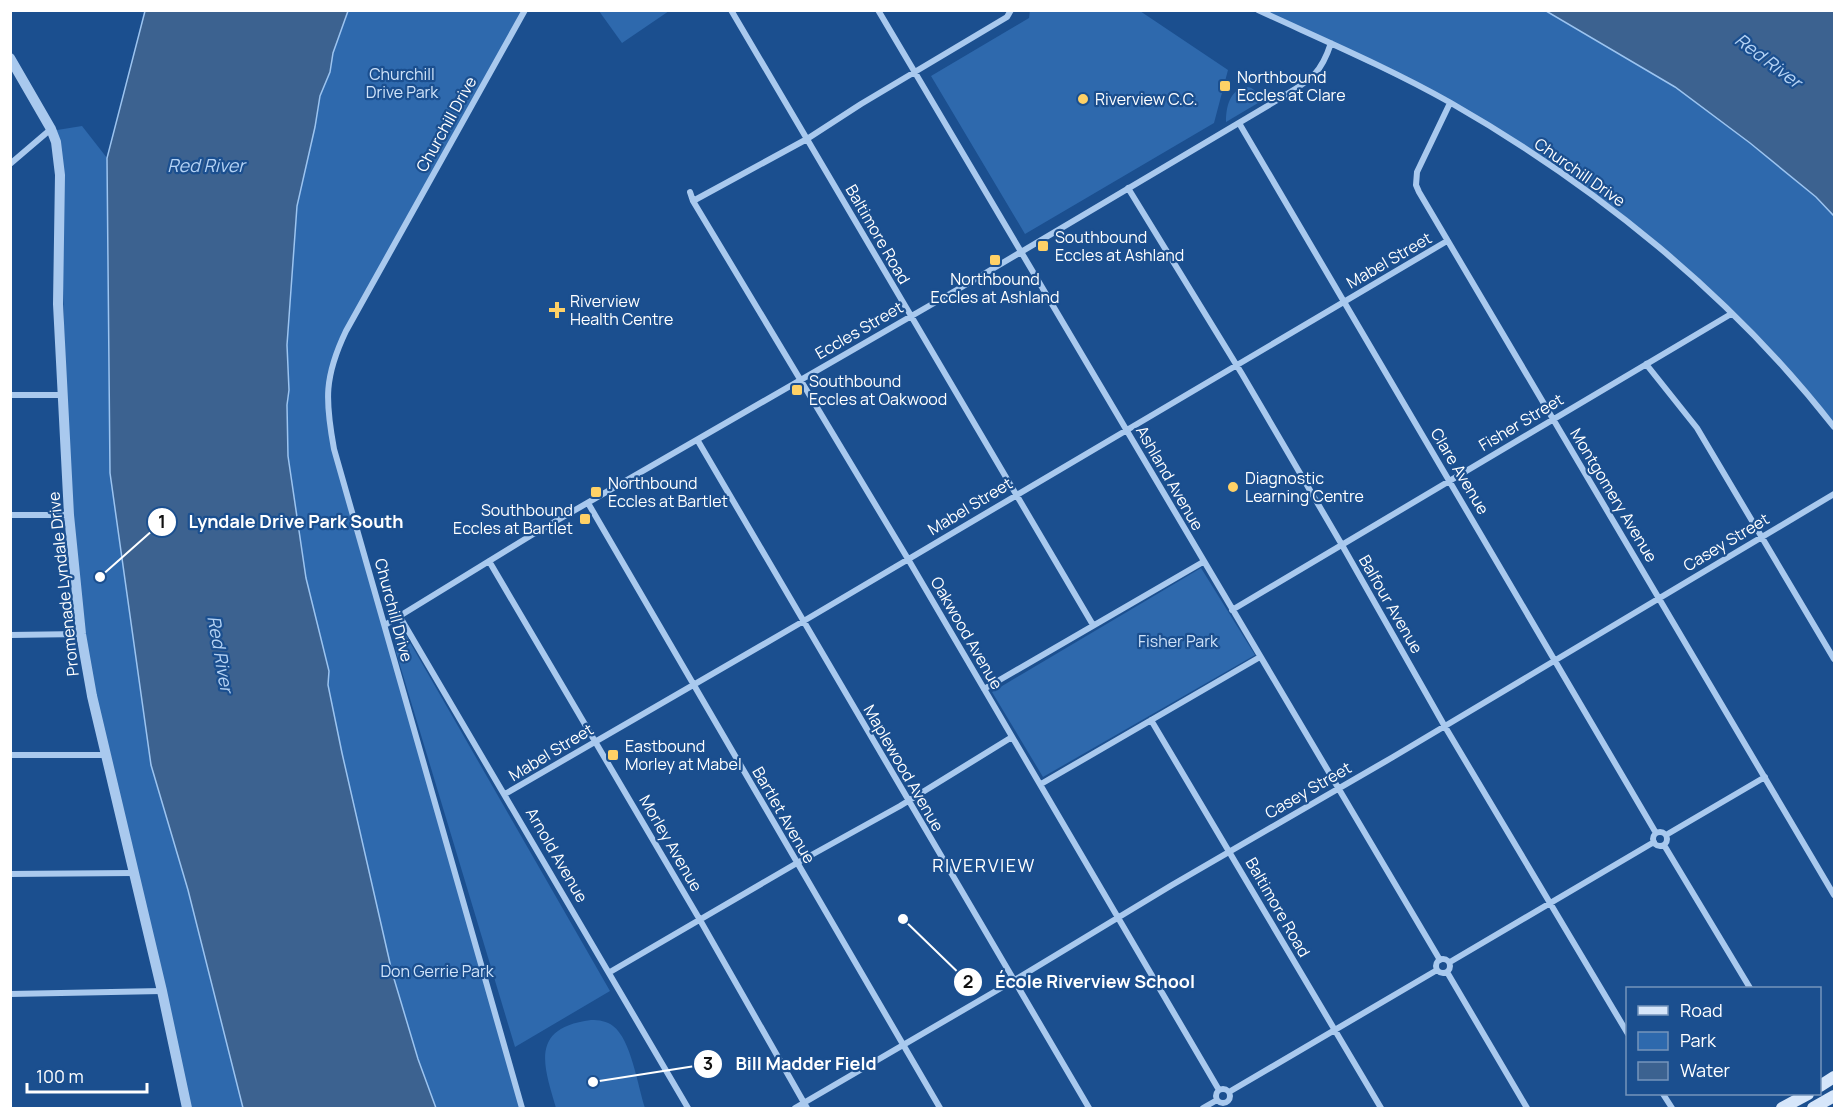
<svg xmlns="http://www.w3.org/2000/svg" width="1845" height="1119" font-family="Manrope,sans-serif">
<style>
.green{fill:#2e69ad}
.water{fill:#3c6290;stroke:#9cc4f0;stroke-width:1.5}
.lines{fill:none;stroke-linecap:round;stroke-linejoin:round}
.minor{stroke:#a9c9ee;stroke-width:6}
.tertiary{stroke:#a9c9ee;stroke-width:10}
.secondary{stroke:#d6e6fa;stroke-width:12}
.poi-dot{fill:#ffd166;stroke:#1b4f8f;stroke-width:2}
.labels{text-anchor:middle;stroke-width:4.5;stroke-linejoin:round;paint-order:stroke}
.park-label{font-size:16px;fill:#cfe3fa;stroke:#1b4f8f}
.poi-label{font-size:16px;fill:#fff;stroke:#1b4f8f;text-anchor:start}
.street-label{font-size:16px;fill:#fff;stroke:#1b4f8f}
.water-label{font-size:18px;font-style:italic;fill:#b5d3f5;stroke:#1b4f8f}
.neighbourhood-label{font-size:18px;letter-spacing:1.5px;fill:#fff;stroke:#1b4f8f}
.leader{fill:none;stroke:#fff;stroke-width:2}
.callout-dot{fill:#fff;stroke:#1b4f8f;stroke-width:2}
.mark-label{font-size:18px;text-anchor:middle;font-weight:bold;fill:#111}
.callout-label{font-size:18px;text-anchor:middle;font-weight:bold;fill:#fff;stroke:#1b4f8f;stroke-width:4.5;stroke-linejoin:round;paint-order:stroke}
</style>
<rect width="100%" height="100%" fill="#1b4f8f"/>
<!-- green -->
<path class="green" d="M1030 10 1140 11 1228 70 1214 123 1025 234 931 76 1029 18Z
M348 11H525L346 331 328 381 334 449 522 1108H436L418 1059 392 972 342 753 328 685 329 671 306 578 288 456 287 405 289 390 287 345 297 206 315 127 320 96 330 72 333 53Z
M599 11H669L622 43Z
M1258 11H1546L1675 87 1750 143 1816 197 1834 216V427L1794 379 1697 282 1594 196 1450 103Z
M1246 87C1252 87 1255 90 1258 95V103L1226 122C1226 108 1229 90 1246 87Z
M82 126 107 158 110 473 151 765 188 890 243 1108H187L81 634 69 515 60 175 51 131Z
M1201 568 1255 655 1043 777 992 692Z
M404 632 610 991 515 1047 396 652 395 637Z
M591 1020C599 1020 607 1021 613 1026 631 1039 638 1087 645 1108H556C543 1064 530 1028 591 1020Z"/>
<!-- water -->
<path class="water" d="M145 11H348L333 53 330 72 320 96 315 127 297 206 287 345 289 390 287 405 288 456 306 578 329 671 328 685 342 753 392 972 418 1059 436 1108H243L188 890 151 765 110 473 107 158Z
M1546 11H1834V216L1816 197 1750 143 1675 87Z"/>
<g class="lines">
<!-- minor -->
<path class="minor" d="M731 10 1093 625
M878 10 1440 960
M1258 10C1323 40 1389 68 1451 103 1596 186 1731 295 1834 427
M1450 103 1417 172 1416 185 1419 192 1834 895
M1239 123 1656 833
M10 164 51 129
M1128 188 1242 374 1342 545 1444 725 1628 1034
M690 192 693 201 908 559 1219 1090
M693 201 807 139 861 104 1007 17 1011 10
M1646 364 1697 428 1834 659
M10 395H62
M698 441 1089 1108
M588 503 940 1108
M10 515H69
M489 561 700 920 807 1108
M1232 610 1731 314
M400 617 688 1108
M385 625 530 536 967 284 1279 99C1308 81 1320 77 1331 43
M10 635 81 634
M984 689 1203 562
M1151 720 1381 1108
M10 755H106
M1041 784 1260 657
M505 794 802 622 1447 241
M1653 839a7 7 0 1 1 14 0a7 7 0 1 1-14 0Z
M1666 835 1765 777
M1664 845 1750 988
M10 874 133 873
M1436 966a7 7 0 1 1 14 0a7 7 0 1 1-14 0Z
M1450 962 1654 842
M610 972 797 863 900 806 1012 737
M1447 972 1527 1108
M10 994 162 991
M1216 1096a7 7 0 1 1 14 0a7 7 0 1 1-14 0Z
M1229 1092 1437 970
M1663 1094 1672 1108
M522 1108 334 449C325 400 324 377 346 331L525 10
M795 1108 1013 981 1172 885 1393 757 1834 494
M1203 1108 1217 1100"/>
<!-- tertiary -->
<path class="tertiary" d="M10 58 51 129 56 142 60 175 58 304 69 515 81 634 92 696 162 991 187 1108"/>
<!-- secondary -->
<path class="secondary" d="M1820 1086 1834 1077
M1782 1108 1808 1094
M1813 1108 1834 1096"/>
</g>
<!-- markers -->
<g class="poi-dot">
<rect x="1219" y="80" width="12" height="12" rx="3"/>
<circle cx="1083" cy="99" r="6"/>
<rect x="1037" y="240" width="12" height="12" rx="3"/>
<rect x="989" y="254" width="12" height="12" rx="3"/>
<path d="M554 301h6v6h6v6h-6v6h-6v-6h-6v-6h6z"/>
<rect x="791" y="384" width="12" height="12" rx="3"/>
<circle cx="1233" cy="487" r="6"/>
<rect x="590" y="486" width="12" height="12" rx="3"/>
<rect x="579" y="513" width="12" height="12" rx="3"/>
<rect x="607" y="749" width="12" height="12" rx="3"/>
</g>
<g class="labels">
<!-- park labels -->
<g class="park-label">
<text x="402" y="80">Churchill<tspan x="402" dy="18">Drive Park</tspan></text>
<text x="1178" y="647">Fisher Park</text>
<text x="437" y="977">Don Gerrie Park</text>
</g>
<!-- poi labels -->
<g class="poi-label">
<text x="1237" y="83">Northbound<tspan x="1237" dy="18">Eccles at Clare</tspan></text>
<text x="1095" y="105">Riverview C.C.</text>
<text x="1055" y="243">Southbound<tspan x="1055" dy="18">Eccles at Ashland</tspan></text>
<text x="995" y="285" text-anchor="middle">Northbound<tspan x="995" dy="18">Eccles at Ashland</tspan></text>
<text x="570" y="307">Riverview<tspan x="570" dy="18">Health Centre</tspan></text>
<text x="809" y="387">Southbound<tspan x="809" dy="18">Eccles at Oakwood</tspan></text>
<text x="1245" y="484">Diagnostic<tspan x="1245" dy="18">Learning Centre</tspan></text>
<text x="608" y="489">Northbound<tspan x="608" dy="18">Eccles at Bartlet</tspan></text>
<text x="573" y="516" text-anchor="end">Southbound<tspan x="573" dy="18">Eccles at Bartlet</tspan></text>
<text x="625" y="752">Eastbound<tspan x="625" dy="18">Morley at Mabel</tspan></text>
</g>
<!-- street labels -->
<g class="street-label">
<text transform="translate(446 124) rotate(-61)" y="6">Churchill Drive</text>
<text transform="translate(1580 172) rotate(35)" y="6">Churchill Drive</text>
<text transform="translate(878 234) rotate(60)" y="6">Baltimore Road</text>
<text transform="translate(1389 260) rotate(-30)" y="6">Mabel Street</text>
<text transform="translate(859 330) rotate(-30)" y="6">Eccles Street</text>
<text transform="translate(1521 422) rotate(-31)" y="6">Fisher Street</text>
<text transform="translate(1460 471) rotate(59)" y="6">Clare Avenue</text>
<text transform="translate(1170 478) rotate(60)" y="6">Ashland Avenue</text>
<text transform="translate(1614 495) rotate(59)" y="6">Montgomery Avenue</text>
<text transform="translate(970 506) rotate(-31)" y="6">Mabel Street</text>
<text transform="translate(1726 542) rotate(-31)" y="6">Casey Street</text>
<text transform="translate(63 584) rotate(-96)" y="6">Promenade Lyndale Drive</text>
<text transform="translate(1391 604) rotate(60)" y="6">Balfour Avenue</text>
<text transform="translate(394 610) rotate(75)" y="6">Churchill Drive</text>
<text transform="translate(967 633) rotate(60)" y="6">Oakwood Avenue</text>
<text transform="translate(551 752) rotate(-31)" y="6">Mabel Street</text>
<text transform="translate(904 768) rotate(60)" y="6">Maplewood Avenue</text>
<text transform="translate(1308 790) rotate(-30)" y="6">Casey Street</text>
<text transform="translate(784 815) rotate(60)" y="6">Bartlet Avenue</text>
<text transform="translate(671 843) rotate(60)" y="6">Morley Avenue</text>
<text transform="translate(557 855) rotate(60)" y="6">Arnold Avenue</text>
<text transform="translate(1278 907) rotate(60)" y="6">Baltimore Road</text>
</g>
<!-- water labels -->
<g class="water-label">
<text transform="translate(1768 61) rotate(37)" y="6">Red River</text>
<text x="206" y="172">Red River</text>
<text transform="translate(220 654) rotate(80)" y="6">Red River</text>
</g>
<!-- neighbourhood labels -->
<g class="neighbourhood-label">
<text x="984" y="872">RIVERVIEW</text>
</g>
</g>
<!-- callouts -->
<path class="leader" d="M100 577L162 522M903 919L968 982M593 1082L708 1064"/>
<g class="callout-dot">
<circle cx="100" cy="577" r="6"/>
<circle cx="903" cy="919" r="6"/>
<circle cx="593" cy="1082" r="6"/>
<circle cx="162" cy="522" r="15"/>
<circle cx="968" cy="982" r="15"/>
<circle cx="708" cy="1064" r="15"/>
</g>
<g class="mark-label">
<text x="162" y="528">1</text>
<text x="968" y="988">2</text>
<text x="708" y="1070">3</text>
</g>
<g class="callout-label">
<text x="296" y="528">Lyndale Drive Park South</text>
<text x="1095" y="988">École Riverview School</text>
<text x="806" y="1070">Bill Madder Field</text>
</g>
<!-- border -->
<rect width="1845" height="1119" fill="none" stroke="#ffffff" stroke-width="24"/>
<!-- legend -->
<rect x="1626" y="987" width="195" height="108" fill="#1b4f8f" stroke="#7695bc" stroke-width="1.5"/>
<rect x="1638" y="1006" width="30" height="9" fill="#d6e6fa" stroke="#7695bc" stroke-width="1.5"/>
<text x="1680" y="1017" font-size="18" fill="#ffffff">Road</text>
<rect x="1638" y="1032" width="30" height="18" fill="#2e69ad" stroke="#7695bc" stroke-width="1.5"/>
<text x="1680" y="1047" font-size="18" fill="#ffffff">Park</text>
<rect x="1638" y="1062" width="30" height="18" fill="#3c6290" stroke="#7695bc" stroke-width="1.5"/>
<text x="1680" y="1077" font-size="18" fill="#ffffff">Water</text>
<!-- scale -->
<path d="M27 1083v9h120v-9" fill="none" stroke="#ffffff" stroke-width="3"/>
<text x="36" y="1083" font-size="18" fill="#ffffff" stroke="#1b4f8f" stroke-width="4.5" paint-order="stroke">100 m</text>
</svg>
